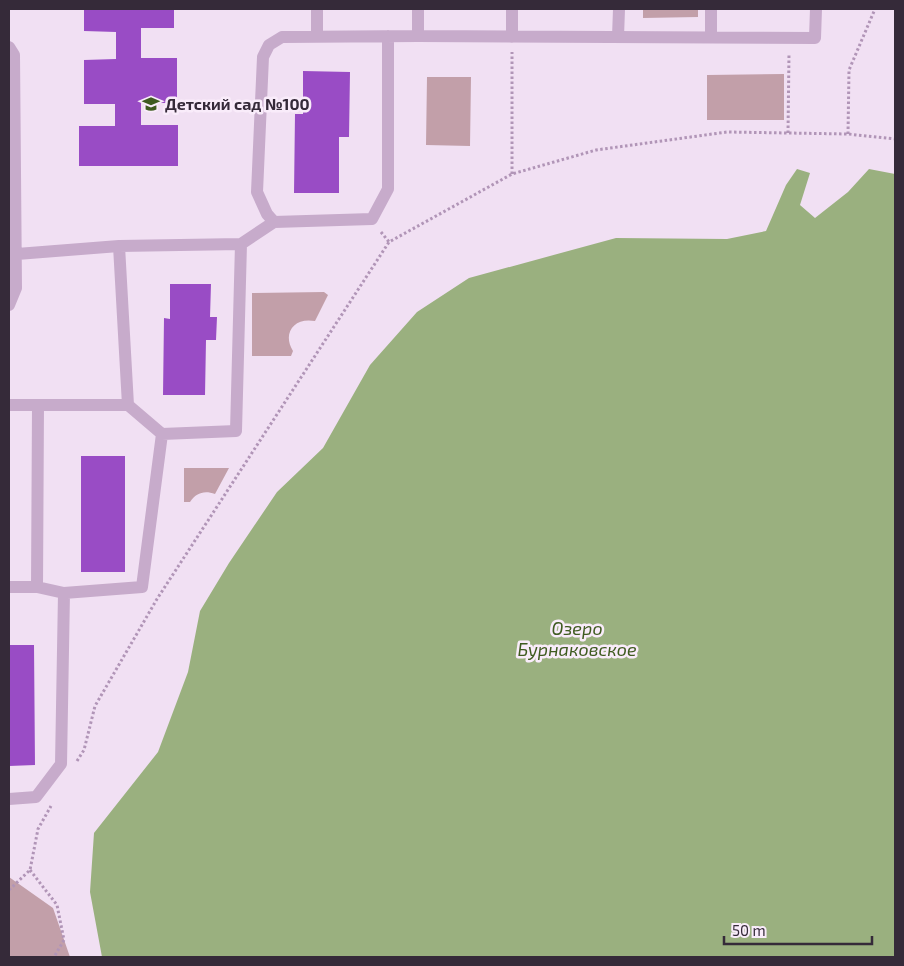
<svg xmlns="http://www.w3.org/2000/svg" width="904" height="966" font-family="'Exo 2',sans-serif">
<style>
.green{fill:#c29fa9}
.water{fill:#9ab07f}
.building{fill:#994cc5}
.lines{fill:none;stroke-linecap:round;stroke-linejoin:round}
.path{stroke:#b195b7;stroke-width:3;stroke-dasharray:2.5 2.5;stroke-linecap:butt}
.minor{stroke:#c7abcb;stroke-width:12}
.labels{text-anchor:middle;stroke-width:5;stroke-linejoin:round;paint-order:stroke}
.poi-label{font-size:16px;font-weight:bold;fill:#352a39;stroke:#f9ecfa;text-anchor:start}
.water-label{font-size:18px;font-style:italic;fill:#3f5b20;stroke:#f9ecfa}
</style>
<rect width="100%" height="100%" fill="#f1e0f3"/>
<!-- green -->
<path class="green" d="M643 9H698V17L643 18Z
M784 74V120H707V75Z
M427 77H471L470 146 426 145Z
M324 292 328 295 315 321C294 317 282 333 293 351L291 356H252V293Z
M184 468H229L215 494C204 490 196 493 190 502H184Z
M9 877 53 908 70 957H9Z"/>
<!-- water -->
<path class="water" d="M797 169 810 173 800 205 815 218 848 192 869 169 895 174V957H102L90 892 94 833 158 752 188 672 200 611 229 563 277 492 323 448 370 365 417 312 469 278 616 238 727 239 766 231 786 185Z"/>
<!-- building -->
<path class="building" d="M84 9H174V28H141V58H177V103H141V125H178V166H79V126H115V104H84V60L116 59V32L84 31Z
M303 71 350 72 349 137H339V193H294L295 114H303Z
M170 284H211L210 317H217L216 340H206L205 395H163L164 318 170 319Z
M81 456H125V572H81Z
M9 645H34L35 765 9 766Z"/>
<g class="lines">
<!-- path -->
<path class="path" d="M788 133 789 53
M848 134 849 70 875 9
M512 174V52
M381 232 389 242
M77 761 84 750 95 706 157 599 389 242 512 174 596 150 727 132 848 134 895 139
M30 870 57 905 64 940 54 957
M9 890 30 870 38 829 51 806"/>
<!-- minor -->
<path class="minor" d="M418 9V36
M512 9V37
M317 36V9
M388 36V189L372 219 274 222 267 214 257 192 263 57 269 45 282 37 418 36 815 38 816 9
M618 37 619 9
M711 37V9
M9 47 14 55 16 288 9 305
M119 246 128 405 162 434 236 431 241 244
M17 254 119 246 241 244 274 222
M9 405H128
M9 587H37L64 593 142 587 162 434
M37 587 38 405
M9 799 36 797 61 764 64 593"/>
</g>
<!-- icons -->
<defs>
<g id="school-bare" transform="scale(1.35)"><path d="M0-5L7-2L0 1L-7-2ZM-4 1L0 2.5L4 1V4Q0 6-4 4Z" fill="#3f5b20" stroke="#f9ecfa" stroke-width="2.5" paint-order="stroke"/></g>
</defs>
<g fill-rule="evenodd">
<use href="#school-bare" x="151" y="104"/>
</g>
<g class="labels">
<!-- poi labels -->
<g class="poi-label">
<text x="165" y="110">Детский сад №100</text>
</g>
<!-- water labels -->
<g class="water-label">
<text x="577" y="635">Озеро<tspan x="577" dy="21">Бурнаковское</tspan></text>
</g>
</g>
<!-- border -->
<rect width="904" height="966" fill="none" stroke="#352a39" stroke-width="20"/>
<!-- scale -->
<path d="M724 936v8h148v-8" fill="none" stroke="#352a39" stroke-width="2.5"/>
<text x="732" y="936" font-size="15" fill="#352a39" stroke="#f9ecfa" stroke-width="4" paint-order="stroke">50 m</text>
</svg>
